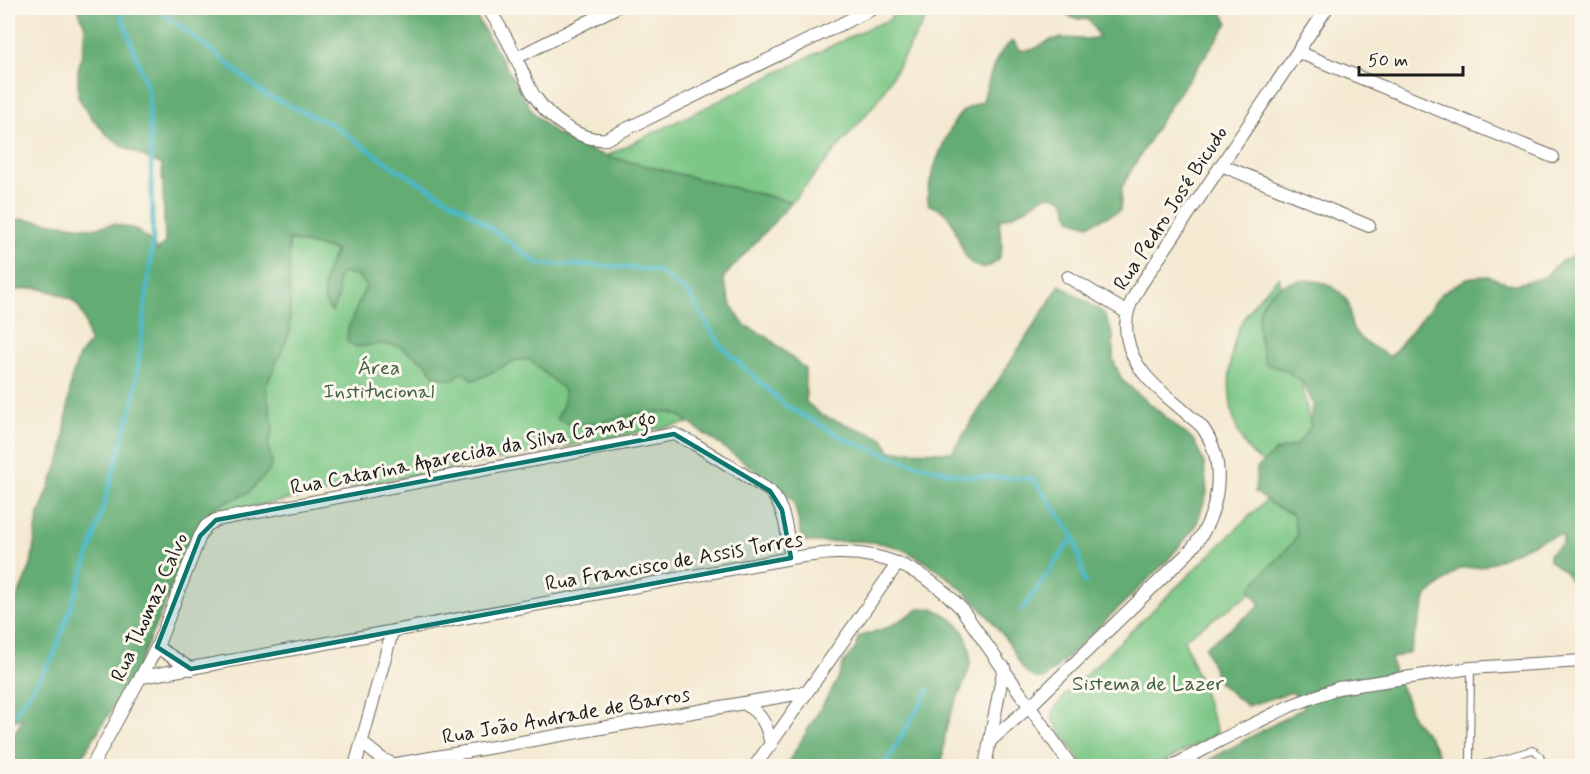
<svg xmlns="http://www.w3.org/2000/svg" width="1590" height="774" font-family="Mynerve,sans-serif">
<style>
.green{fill:#7bc786;stroke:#4c7251;stroke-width:1.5}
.forest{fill:#64ac73;stroke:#406448;stroke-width:1.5}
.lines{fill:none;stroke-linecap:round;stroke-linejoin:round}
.stream{stroke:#4bb8c7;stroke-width:4.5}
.lane-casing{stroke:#68645b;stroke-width:8}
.street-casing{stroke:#68645b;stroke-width:14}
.lane{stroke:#fff;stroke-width:6}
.street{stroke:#fff;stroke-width:12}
.marked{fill:#0f766e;fill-opacity:0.2;stroke:#0f766e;stroke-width:4.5;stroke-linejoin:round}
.labels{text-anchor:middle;stroke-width:6;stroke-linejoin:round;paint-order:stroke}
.street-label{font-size:21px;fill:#1c1c1c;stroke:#fbf7ec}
.park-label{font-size:21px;fill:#426046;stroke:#fbf7ec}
</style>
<rect width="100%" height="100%" fill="#fbf7ec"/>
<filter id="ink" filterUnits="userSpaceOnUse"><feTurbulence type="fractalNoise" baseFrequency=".0167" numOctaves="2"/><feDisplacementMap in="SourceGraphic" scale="12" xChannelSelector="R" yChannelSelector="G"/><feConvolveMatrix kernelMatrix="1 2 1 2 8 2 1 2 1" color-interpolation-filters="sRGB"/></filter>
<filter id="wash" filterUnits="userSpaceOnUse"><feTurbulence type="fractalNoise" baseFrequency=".008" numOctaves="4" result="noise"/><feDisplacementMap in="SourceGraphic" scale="24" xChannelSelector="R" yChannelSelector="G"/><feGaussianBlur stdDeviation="1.35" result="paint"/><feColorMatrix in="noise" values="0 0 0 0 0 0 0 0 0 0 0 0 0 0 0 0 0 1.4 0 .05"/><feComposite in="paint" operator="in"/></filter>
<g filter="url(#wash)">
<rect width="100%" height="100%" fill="#f4e9d1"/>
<!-- green -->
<path class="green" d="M898 8H932L879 99 792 202 606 156 868 28 889 20Z
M289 240 362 256 648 376 689 423 209 515 290 332Z
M1279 277 1334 537 1184 639 1218 733 1156 766H1084L1052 718 1054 709 1065 695 1292 475C1280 470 1268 466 1258 459 1224 433 1224 365 1239 328 1247 309 1264 291 1279 277Z"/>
<!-- forest -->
<path class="forest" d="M78 8H471L534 114 556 134 581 147 606 156 792 202 723 278 731 305 744 325 766 336 805 369 806 402 821 415 883 438 890 451 952 452 1060 285 1104 313 1113 336V360L1122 380 1194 441 1204 463 1207 493 1196 526 1168 560 1054 670 1043 679C1021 678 1019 658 1008 642 982 605 950 574 910 553 874 535 844 543 806 542L801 534 794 502 778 486 689 423C661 391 588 441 557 419L564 402V390L530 360H517L478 379 473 380 462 372 453 380 434 376 427 364 399 346 382 344 356 347 347 341 348 328 366 286 358 276 342 273 337 281 339 295 332 312C315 295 327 269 336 250L289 240 290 332 266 386 273 428 268 445 272 463 269 471 248 493 212 508 209 515 198 526 136 671 76 766H8V743L23 719H18L8 724V633L12 610 31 565 38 517 62 454 71 380 79 356 89 343C87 330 85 312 75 303 69 296 45 289 35 288 26 287 17 293 8 290V222L23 219 92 228 114 224 135 229 153 243 157 251 165 242 162 165 126 148 106 134 91 117 78 97V70L83 49 85 27Z
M1058 8H1219L1228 23 1164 115 1131 171 1122 187 1120 211 1088 225 1070 219 1065 201C1045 188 1040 201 1023 210 1016 214 1007 217 1000 220 997 231 1005 241 1001 252 1000 259 996 264 989 266 961 275 961 233 949 217 944 210 937 208 929 205 922 190 949 123 962 112 968 107 976 104 983 101 989 80 994 53 1013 41L1020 50C1036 53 1041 42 1055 39 1070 36 1085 42 1099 37L1089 20 1072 18Z
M1582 254V595L1577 593 1565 572 1549 560V554L1563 543V536L1559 535 1541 540 1482 567 1460 568 1427 596 1410 652 1391 659 1395 676 1405 696 1413 719 1429 737 1444 766H1198L1305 707 1292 692 1247 706 1219 683 1205 647 1260 606 1250 589 1266 570 1283 554 1297 536 1293 515 1273 505 1255 492 1257 468 1275 452 1298 444 1311 426 1313 403 1303 383 1285 370 1265 364C1262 348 1256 330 1259 314 1265 280 1312 271 1337 290 1358 306 1345 317 1354 330 1362 344 1377 348 1390 357L1443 292 1471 277 1489 276 1506 283 1516 284 1545 277C1555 264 1566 255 1582 254Z
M932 608C946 614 956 620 964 633 983 667 955 693 947 725 944 738 943 753 942 766H786L837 681 844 662 856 648 858 637 889 627 919 609Z"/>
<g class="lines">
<!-- stream -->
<path class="stream" d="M155 8 215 53 264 94 333 125 395 168 465 209 539 264 613 266 658 271 689 294 720 345 785 405 847 440 904 461 963 476 1033 479 1074 536 1085 583
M1022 610 1074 536
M8 724 53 658 92 546 134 400 153 241 149 92 119 8
M884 766 929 690"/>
</g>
</g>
<g filter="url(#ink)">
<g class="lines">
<!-- lane casing -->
<g class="lane-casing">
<path id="lane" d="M1471 668 1470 762 1477 766 1532 750 1535 751 1540 756 1543 766"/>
</g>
<!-- street casing -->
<g class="street-casing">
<path id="street" d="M487 8C502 27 513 51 523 73 527 81 530 91 536 98 550 119 581 142 606 139L874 8
M1298 52 1553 157
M516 58 615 8
M1221 165 1369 226
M1068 277 1126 312
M157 647 191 669
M142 677 791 558C806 556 822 553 838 553 887 552 928 573 961 608L1071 766
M990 741 1030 706 1187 554C1218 522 1230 465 1202 427 1197 421 1190 417 1185 412 1160 390 1133 372 1127 337 1124 316 1129 304 1140 286L1327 8
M362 743 382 759 395 765
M771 745C767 724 762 715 744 703L807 692
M92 766 157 647 200 536 206 526 216 520 674 434 693 443 770 491C786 509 787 535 791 558
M355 766 392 632
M385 766 744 703
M755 766 898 563
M985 766 1004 667
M1173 766 1221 740 1290 706 1338 688 1471 668 1582 661"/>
</g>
<!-- lane -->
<use href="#lane" class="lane"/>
<!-- street -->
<use href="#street" class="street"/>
</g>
</g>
<!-- marked area -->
<path class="marked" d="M674 434 770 491 782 510 791 558 191 669 157 647 200 536 216 520Z"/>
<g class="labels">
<!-- street labels -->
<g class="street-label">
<text transform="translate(1170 208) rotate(-57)" y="7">Rua Pedro José Bicudo</text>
<text transform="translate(473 452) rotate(-11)" y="7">Rua Catarina Aparecida da Silva Camargo</text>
<text transform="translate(674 561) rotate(-10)" y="7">Rua Francisco de Assis Torres</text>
<text transform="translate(149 607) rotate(-66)" y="7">Rua Thomaz Calvo</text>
<text transform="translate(566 715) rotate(-10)" y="7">Rua João Andrade de Barros</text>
</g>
<!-- park labels -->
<g class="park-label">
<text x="379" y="374">Área<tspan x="379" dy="24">Institucional</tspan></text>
<text x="1148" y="690">Sistema de Lazer</text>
</g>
</g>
<!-- margin -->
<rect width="1590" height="774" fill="none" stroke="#fbf7ec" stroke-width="30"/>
<!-- scale -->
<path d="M1359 66v9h104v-9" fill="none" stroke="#1c1c1c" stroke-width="3"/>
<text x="1368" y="66" font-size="18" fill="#1c1c1c" stroke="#fbf7ec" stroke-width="4.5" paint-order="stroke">50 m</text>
</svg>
